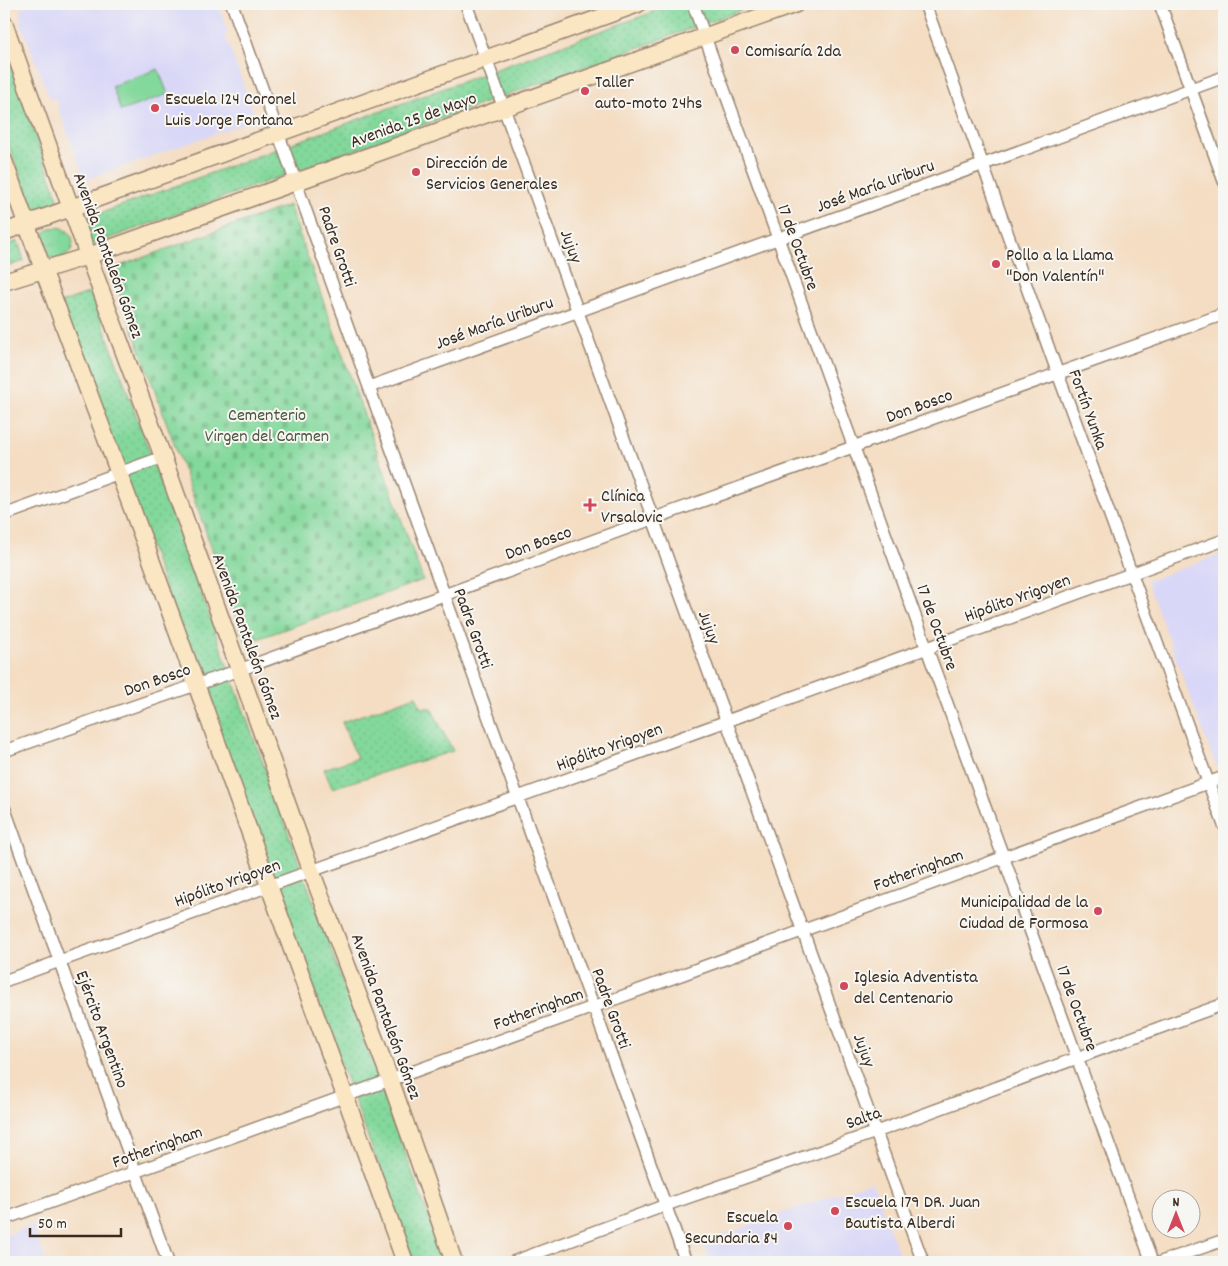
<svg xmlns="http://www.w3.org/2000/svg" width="1228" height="1266" font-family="Dekko,sans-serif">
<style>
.built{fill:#d9d7f7}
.grass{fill:url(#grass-tufts);stroke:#5f815c}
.cemetery{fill:url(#cemetery-stones);stroke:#5f815c}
.park{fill:url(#park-dots);stroke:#5f815c}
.pitch{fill:#83d89b;stroke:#5f815c}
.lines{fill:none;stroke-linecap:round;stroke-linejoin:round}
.street-casing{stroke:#988470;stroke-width:14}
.secondary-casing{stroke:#988470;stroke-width:19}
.street{stroke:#fff;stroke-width:11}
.secondary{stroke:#fbe6c4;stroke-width:16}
.poi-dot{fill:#d1495b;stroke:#f6f6f2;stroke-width:2}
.labels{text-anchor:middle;stroke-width:4;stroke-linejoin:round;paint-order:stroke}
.poi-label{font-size:18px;fill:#3b2a1e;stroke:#f6f6f2;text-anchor:start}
.street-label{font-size:18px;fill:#3b2a1e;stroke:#f6f6f2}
.park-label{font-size:18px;fill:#4d563d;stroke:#f6f6f2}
</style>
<defs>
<pattern id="grass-tufts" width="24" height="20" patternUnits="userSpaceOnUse" patternTransform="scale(1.25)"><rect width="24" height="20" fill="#83d89b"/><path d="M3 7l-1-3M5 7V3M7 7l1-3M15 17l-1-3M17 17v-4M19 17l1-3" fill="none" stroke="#72ba85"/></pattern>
<pattern id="cemetery-stones" width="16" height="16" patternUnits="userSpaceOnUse" patternTransform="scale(1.25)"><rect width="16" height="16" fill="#83d89b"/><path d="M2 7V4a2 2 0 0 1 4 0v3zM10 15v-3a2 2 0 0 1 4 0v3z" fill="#72ba85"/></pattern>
<pattern id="park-dots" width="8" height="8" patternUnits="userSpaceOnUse" patternTransform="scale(1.25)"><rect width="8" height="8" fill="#83d89b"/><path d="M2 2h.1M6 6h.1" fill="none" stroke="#72ba85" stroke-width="1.8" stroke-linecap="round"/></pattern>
</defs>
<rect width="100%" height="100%" fill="#f6f6f2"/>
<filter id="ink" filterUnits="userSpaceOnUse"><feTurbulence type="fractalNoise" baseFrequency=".02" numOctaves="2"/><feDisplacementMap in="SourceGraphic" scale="10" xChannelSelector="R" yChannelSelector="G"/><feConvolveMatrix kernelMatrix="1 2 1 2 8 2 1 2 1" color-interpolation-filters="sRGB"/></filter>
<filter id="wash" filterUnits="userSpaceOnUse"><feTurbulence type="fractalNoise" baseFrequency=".0096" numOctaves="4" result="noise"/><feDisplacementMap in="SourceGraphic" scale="20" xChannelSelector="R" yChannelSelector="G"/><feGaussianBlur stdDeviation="1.12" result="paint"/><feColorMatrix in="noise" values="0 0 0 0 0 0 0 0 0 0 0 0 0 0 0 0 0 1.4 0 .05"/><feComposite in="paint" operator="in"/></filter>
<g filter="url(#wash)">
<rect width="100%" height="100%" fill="#f4ddc2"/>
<!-- built -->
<path class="built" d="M31 4H218L228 33 225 35 256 119 85 180 55 98 50 99 20 21 21 9Z
M1224 553V763L1216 766 1147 581Z
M872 1181 902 1262H710L703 1242Z
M33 1225 46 1262H4V1236Z"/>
<!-- grass -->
<path class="grass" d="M41 243a16 16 0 1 1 32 0a16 16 0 1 1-32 0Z"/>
<!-- cemetery -->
<path class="cemetery" d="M289 205 423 580 246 643 111 269Z"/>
<!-- park -->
<path class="park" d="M675 4H759L91 245 82 220Z
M4 48 60 204 33 212 4 131Z
M18 241 24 261 4 268V246Z
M91 292 445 1262H414L60 303Z
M416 696 421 708H431L453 751 332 788 324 769 357 758 342 722Z"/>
<!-- pitch -->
<path class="pitch" d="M158 69 168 94 121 111 112 86Z"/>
</g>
<g filter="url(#ink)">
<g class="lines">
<!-- street casing -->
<g class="street-casing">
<path id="street" d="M232 4 369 387 686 1262
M466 4 923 1262
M693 4 927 649 1152 1262
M925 4 1058 374 1224 825
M1160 4 1224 181
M369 387 1224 77
M4 515 163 457
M4 751 239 670 652 519 1224 314
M4 807 168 1262
M4 981 518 797 1224 540
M4 1219 593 1007 1224 777
M513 1262 666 1205 876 1132 1224 1004
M1161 1262 1224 1240"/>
</g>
<!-- secondary casing -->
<g class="secondary-casing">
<path id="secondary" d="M4 23 93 269 163 457 311 870 390 1079 454 1262
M4 161C53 300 106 437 157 576 241 804 321 1034 405 1262
M4 232 638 4
M4 282 88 256 796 4"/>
</g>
<!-- street -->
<use href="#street" class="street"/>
<!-- secondary -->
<use href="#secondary" class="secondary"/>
</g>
</g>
<!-- markers -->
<g class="poi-dot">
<circle cx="735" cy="50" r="5"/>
<circle cx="585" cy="91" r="5"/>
<circle cx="155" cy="108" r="5"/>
<circle cx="416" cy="172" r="5"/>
<circle cx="996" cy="264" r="5"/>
<path d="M587.5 497.5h5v5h5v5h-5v5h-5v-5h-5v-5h5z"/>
<circle cx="1098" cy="911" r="5"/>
<circle cx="844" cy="986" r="5"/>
<circle cx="835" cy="1211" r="5"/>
<circle cx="788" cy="1226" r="5"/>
</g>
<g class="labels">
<!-- poi labels -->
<g class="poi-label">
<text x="745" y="56">Comisaría 2da</text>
<text x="595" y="87">Taller<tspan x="595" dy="21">auto-moto 24hs</tspan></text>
<text x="165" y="104">Escuela 124 Coronel<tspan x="165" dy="21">Luis Jorge Fontana</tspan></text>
<text x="426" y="168">Dirección de<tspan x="426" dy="21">Servicios Generales</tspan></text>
<text x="1006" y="260">Pollo a la Llama<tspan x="1006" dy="21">"Don Valentín"</tspan></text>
<text x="601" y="501">Clínica<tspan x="601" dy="21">Vrsalovic</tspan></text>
<text x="1088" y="907" text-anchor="end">Municipalidad de la<tspan x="1088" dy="21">Ciudad de Formosa</tspan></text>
<text x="854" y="982">Iglesia Adventista<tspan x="854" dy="21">del Centenario</tspan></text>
<text x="845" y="1207">Escuela 179 DR. Juan<tspan x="845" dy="21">Bautista Alberdi</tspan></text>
<text x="778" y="1222" text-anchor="end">Escuela<tspan x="778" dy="21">Secundaria 84</tspan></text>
</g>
<!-- street labels -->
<g class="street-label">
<text transform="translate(413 119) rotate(-20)" y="6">Avenida 25 de Mayo</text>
<text transform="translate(875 185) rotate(-20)" y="6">José María Uriburu</text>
<text transform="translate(338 246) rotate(71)" y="6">Padre Grotti</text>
<text transform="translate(572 246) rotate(70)" y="6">Jujuy</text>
<text transform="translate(799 247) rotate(70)" y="6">17 de Octubre</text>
<text transform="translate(109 255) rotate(70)" y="6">Avenida Pantaleón Gómez</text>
<text transform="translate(494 322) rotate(-20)" y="6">José María Uriburu</text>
<text transform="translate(919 405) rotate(-20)" y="6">Don Bosco</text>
<text transform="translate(1089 409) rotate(70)" y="6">Fortín Yunka</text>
<text transform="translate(538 542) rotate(-20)" y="6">Don Bosco</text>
<text transform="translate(1017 597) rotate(-20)" y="6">Hipólito Yrigoyen</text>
<text transform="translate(710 627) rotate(70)" y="6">Jujuy</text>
<text transform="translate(938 627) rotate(70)" y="6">17 de Octubre</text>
<text transform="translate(474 628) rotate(70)" y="6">Padre Grotti</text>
<text transform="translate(248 636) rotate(70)" y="6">Avenida Pantaleón Gómez</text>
<text transform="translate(157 679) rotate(-19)" y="6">Don Bosco</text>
<text transform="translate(609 746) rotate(-20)" y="6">Hipólito Yrigoyen</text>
<text transform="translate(918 869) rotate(-20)" y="6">Fotheringham</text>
<text transform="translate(227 882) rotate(-20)" y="6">Hipólito Yrigoyen</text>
<text transform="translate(538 1008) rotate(-20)" y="6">Fotheringham</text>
<text transform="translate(612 1008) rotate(70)" y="6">Padre Grotti</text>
<text transform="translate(1078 1008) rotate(70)" y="6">17 de Octubre</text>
<text transform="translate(387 1016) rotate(70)" y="6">Avenida Pantaleón Gómez</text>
<text transform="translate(103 1029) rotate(70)" y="6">Ejército Argentino</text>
<text transform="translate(865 1050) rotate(70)" y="6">Jujuy</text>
<text transform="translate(863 1117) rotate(-20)" y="6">Salta</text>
<text transform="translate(157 1146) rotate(-20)" y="6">Fotheringham</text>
</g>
<!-- park labels -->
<g class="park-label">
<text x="267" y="420">Cementerio<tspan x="267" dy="21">Virgen del Carmen</tspan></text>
</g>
</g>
<!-- margin -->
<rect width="1228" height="1266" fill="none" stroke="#f6f6f2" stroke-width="20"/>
<!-- north arrow -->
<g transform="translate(1176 1214)"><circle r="24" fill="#f6f6f2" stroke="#aba49d"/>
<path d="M0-4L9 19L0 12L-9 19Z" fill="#d1495b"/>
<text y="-8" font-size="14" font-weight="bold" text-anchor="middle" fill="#3b2a1e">N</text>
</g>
<!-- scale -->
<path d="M30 1228v8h91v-8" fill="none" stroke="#3b2a1e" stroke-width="2.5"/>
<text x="38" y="1228" font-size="15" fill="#3b2a1e" stroke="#f6f6f2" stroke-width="4" paint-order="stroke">50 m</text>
</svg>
